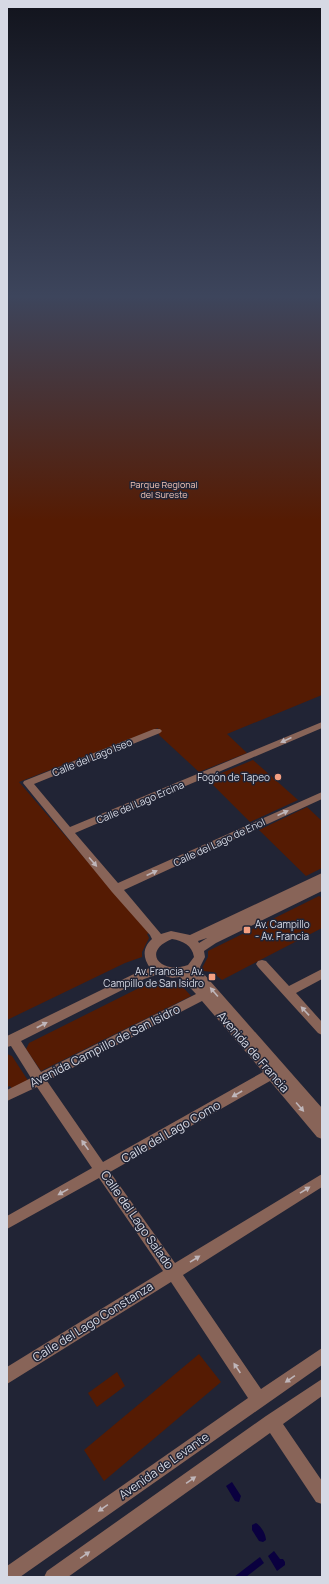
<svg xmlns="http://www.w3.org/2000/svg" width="329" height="1584" font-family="Manrope,sans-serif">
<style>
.green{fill:#551b03}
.water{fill:#0a003f}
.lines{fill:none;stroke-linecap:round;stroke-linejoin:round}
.minor{fill:#886458;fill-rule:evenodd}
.oneway{fill:#bfb6ba}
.poi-dot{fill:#f39f82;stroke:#212435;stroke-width:1.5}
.labels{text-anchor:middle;stroke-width:3;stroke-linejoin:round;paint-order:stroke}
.far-park-label{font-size:9px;fill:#f3c5b6;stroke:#212435}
.street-label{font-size:10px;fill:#d6d9e4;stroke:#212435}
.poi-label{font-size:10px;fill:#d6d9e4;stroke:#212435;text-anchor:end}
.near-street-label{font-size:12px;fill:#d6d9e4;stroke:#212435}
</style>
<rect width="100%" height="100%" fill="#212435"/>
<!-- green -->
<path class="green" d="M7 298H322V695L227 734 247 753 199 772 159 735 158 728 19 782 149 933 147 934 149 938 142 952V957L125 963 7 1020Z
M253 760 298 800 250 822 207 779Z
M307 807 322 821V868L306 876 259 830Z
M319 896 322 898V928L222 980 212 972 204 971 202 968 208 957V951Z
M172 981 181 985 191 996 41 1071 26 1049 29 1043 151 982Z
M7 1054 12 1056 29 1082 13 1090 10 1086 7 1087Z
M199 1354 221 1382 104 1481 84 1450Z
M117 1372 125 1386 97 1407 88 1393Z"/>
<!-- water -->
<path class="water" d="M232 1482 241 1496 239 1502 235 1501 226 1486Z
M256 1523C261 1526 266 1534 266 1540L263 1542 259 1541 252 1530V1525Z
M274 1551 280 1559H283L285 1562V1565L277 1571 268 1556Z
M260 1557 264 1563 246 1577H234Z"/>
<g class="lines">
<!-- minor -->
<path class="minor" d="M322 722V728L75 833 118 883 322 792V799L124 890 161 934 171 931 190 935 322 873V882L319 883 322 882V891L216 943 204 951 205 957 200 967 203 973 322 1108V1139L317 1137 270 1081 110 1172 175 1263 322 1174V1187L183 1275 261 1389 322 1348V1365L20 1577H7V1566L248 1398 171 1282 7 1384V1367L163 1271 99 1178 7 1229V1216L92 1168 37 1087 7 1101V1090L31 1078 11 1046 7 1047V1036L136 973 150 968C143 958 142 948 152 939L150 935 112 892 23 783 24 781 154 729H160L162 731 160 733 34 784 70 827ZM207 938 199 943 198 941ZM172 939C183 941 192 945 194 957L188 965C162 975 140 952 172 939ZM159 974 172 978 180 977 196 994 41 1072 21 1041 144 979ZM202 1001 263 1072 103 1162 47 1081Z
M262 960 266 961 289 986 322 969V979L296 993 322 1022V1035L318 1033 258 967 256 964 258 961Z
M322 1379V1396L283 1424 322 1481V1504L316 1502 270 1433 68 1577H44L47 1571 266 1416Z"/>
</g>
<!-- one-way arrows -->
<defs><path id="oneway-solid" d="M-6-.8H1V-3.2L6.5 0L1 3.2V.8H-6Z"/></defs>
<g class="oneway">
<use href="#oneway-solid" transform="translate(286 740) rotate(156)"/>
<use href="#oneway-solid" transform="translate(283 813) rotate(-24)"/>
<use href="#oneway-solid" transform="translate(93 862) rotate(49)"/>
<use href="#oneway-solid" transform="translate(152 873) rotate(-25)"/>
<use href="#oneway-solid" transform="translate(214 992) rotate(-131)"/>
<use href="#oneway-solid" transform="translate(305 1011) rotate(-133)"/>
<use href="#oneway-solid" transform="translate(42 1025) rotate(-27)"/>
<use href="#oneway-solid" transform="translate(237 1094) rotate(150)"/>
<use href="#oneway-solid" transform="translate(300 1107) rotate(49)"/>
<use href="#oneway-solid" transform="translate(85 1145) rotate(-125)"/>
<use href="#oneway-solid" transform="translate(305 1190) rotate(-32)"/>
<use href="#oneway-solid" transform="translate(63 1192) rotate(151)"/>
<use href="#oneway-solid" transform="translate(195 1259) rotate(-32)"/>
<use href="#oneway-solid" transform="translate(237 1368) rotate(-124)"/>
<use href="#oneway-solid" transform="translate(290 1379) rotate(145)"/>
<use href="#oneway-solid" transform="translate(191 1480) rotate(-35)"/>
<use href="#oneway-solid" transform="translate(103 1508) rotate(145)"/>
<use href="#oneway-solid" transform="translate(85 1555) rotate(-35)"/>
</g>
<!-- sky -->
<linearGradient id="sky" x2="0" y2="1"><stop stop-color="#12141d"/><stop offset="0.57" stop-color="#3d455c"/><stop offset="1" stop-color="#3d455c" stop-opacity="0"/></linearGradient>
<rect width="329" height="520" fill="url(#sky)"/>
<!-- markers -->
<g class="poi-dot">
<circle cx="278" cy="777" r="4"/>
<rect x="243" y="926" width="8" height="8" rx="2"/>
<rect x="208" y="973" width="8" height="8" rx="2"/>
</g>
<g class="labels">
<!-- far-park labels -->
<g class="far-park-label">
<text x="164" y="488">Parque Regional<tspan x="164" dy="10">del Sureste</tspan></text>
</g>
<!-- street labels -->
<g class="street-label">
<text transform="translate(92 757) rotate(-22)" y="4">Calle del Lago Iseo</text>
<text transform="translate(140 802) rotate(-23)" y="4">Calle del Lago Ercina</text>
<text transform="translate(219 842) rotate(-25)" y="4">Calle del Lago de Enol</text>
</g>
<!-- poi labels -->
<g class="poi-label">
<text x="270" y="781">Fogón de Tapeo</text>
<text x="255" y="928" text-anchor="start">Av. Campillo<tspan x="255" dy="12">- Av. Francia</tspan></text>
<text x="204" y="975">Av. Francia - Av.<tspan x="204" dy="12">Campillo de San Isidro</tspan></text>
</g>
<!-- near-street labels -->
<g class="near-street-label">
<text transform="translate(105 1046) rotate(-27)" y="4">Avenida Campillo de San Isidro</text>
<text transform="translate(253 1052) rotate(49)" y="4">Avenida de Francia</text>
<text transform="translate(171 1132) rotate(-30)" y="4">Calle del Lago Como</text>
<text transform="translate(137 1220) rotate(55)" y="4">Calle del Lago Salado</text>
<text transform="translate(93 1322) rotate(-32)" y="4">Calle del Lago Constanza</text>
<text transform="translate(164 1466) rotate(-35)" y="4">Avenida de Levante</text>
</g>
</g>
<!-- border -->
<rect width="329" height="1584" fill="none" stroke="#d6d9e4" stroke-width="16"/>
</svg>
